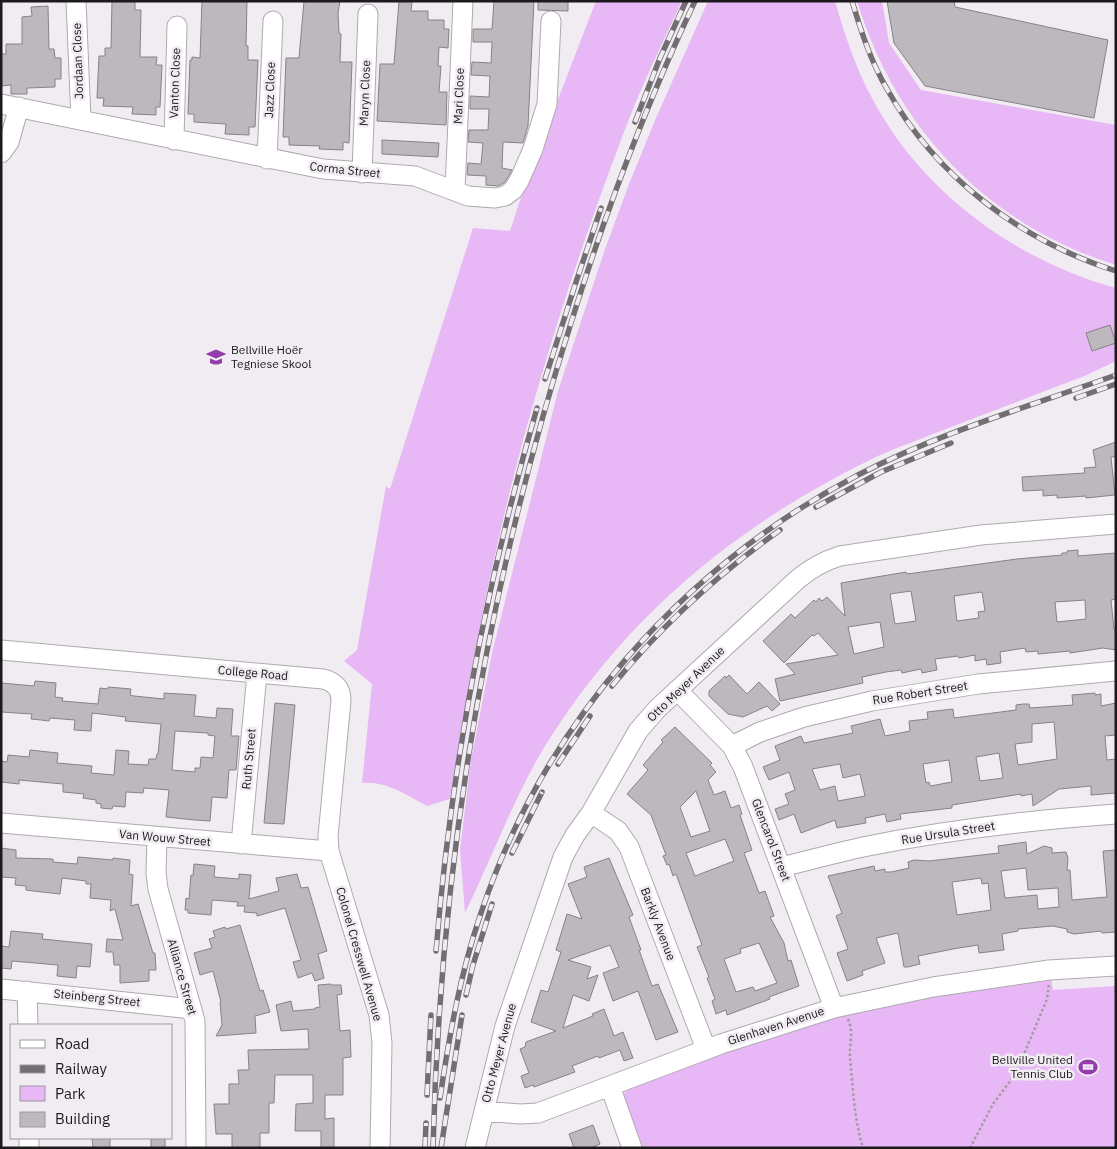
<svg xmlns="http://www.w3.org/2000/svg" width="1117" height="1149" font-family="'IBM Plex Sans',sans-serif">
<style>
.green{fill:#e8b7f6}
.building{fill:#bcb8bd;stroke:#868287;fill-rule:evenodd}
.lines{fill:none;stroke-linecap:round;stroke-linejoin:round}
.minor-casing{stroke:#aeaaaf;stroke-width:21}
.path{stroke:#9f9ba0;stroke-width:2.5;stroke-dasharray:2.5 2.5;stroke-linecap:butt}
.minor{stroke:#fff;stroke-width:19}
.rail-casing{stroke:#726e72;stroke-width:5.5}
.rail{stroke:#f1ecf2;stroke-width:4;stroke-dasharray:11;stroke-linecap:butt}
.labels{text-anchor:middle;stroke-width:5;stroke-linejoin:round;paint-order:stroke}
.street-label{font-size:12px;fill:#1c1a1c;stroke:#f1ecf2}
.poi-label{font-size:12px;fill:#1c1a1c;stroke:#f1ecf2;text-anchor:start}
</style>
<rect width="100%" height="100%" fill="#f1ecf2"/>
<!-- green -->
<path class="green" d="M596 1H682C662 44 641 87 624 132 594 211 566 292 542 374 500 513 472 656 450 799L427 806C406 795 387 781 362 783L372 684 344 661 357 650 386 486 390 489 473 228 510 231 526 182Z
M708 1H835C845 36 856 69 873 100 922 192 1016 261 1116 288V361L1087 375C1040 393 993 411 946 429 924 438 900 446 878 456 740 522 626 615 545 746 513 799 492 858 465 913L460 850 471 760 492 653 558 391 604 252 629 184 656 118Z
M857 1H882L889 43 921 90 1116 125V265C988 225 896 129 857 1Z
M1051 978 1053 990 1116 986V1148H639L623 1094 630 1087C696 1062 763 1037 831 1018 903 998 978 989 1051 978Z"/>
<!-- building -->
<path class="building" d="M112 1 135 2V10H141L140 57H157L156 65H162L160 107H156V115L132 114 133 107 103 106 104 98H97L99 56H105V48H111Z
M202 1H247L246 46H248V60H258L255 127H249V135L225 134 226 124 194 122V114H188L190 60H192V57L200 58Z
M304 1H340L338 13 339 33 341 34 340 62H352L349 143 343 142V150L319 149 320 146 289 145V137H283L286 58H299Z
M399 1H412L411 11H428V20H444V29H449L448 48 439 47 438 66H441L439 92H447L446 125 377 121 380 64H394Z
M494 1H534L528 126 523 143 503 142 502 168 512 170 505 182 498 186 486 185V176L467 175 468 163 481 164 483 143 468 142 469 130H488L489 109H470V96L489 97 490 76 471 75 472 62 491 63 492 42H473V29H492Z
M538 1H568V11L538 10Z
M887 1H954L955 7 1108 40 1094 118 925 86 894 43Z
M48 6 49 49H54L55 58H61V79H55V87L27 88V94H11V85L1 86V54H6V44H22V17L32 16 31 7Z
M382 140 439 143 438 157 382 154Z
M1110 325 1116 343 1092 351 1086 333Z
M1116 442V457H1111L1115 495 1086 498V496L1057 498V495L1043 496V490L1023 491 1022 477 1085 473 1084 468 1096 467 1093 450Z
M1078 550V556L1116 553V599L1111 600 1114 629H1116V650L1103 648 1070 653V651L1038 654V651L1026 652 1025 648 1000 652 1001 663 987 665 986 659 975 661V655L959 658 958 656 935 659 937 670 922 673 921 669 902 673 901 670 886 672 862 677 863 683 780 701 775 679 795 674 786 664 838 655 818 633 814 636 812 635 784 663 763 641 791 614 795 618 814 600 816 602 819 598 822 601 827 597 845 616 841 583 906 572 907 574 1017 559 1062 555V553H1067V551ZM911 591 916 621 895 624 890 594ZM982 592 985 611 978 612 979 618 957 621 954 596ZM1085 600 1086 619 1057 622 1055 602ZM880 622 884 647 854 654 848 627Z
M729 675 747 694 759 682 780 704 772 711 767 706 743 717 728 714 709 696V691L725 676 726 678Z
M35 681 56 683 55 697 63 698 62 701 98 704 100 688 108 689V687L131 689 130 695 134 696 164 699V693L196 695 194 716 216 718 217 708 233 709 231 736H239L236 770H229L227 798 212 797 210 821 195 820 166 817 169 790 144 788 143 793 126 792 125 807 113 806 112 809 101 808V804L96 803V800L83 798 84 794 63 792V784L19 780V784L1 782V761L7 762 8 755 29 757 30 750 58 753 57 763 92 766 91 773 114 775 116 750 129 751 128 764 148 765 149 759H156L157 754H158L161 724 125 721 126 717 92 713 91 731 74 730 75 720 50 718 49 721 41 720 31 719 32 714 1 712V683L34 686ZM175 731 208 733V735L215 736 213 758 201 757 200 768H195V772L172 770Z
M1095 693V695L1101 694V706L1116 703V735L1105 736 1107 760 1116 759V793L1091 795V786L1059 789 1033 806 1032 794 1021 796V794L952 805V808L900 814 901 819 887 822 885 814 865 818 866 823 837 828 835 820 801 833 794 814 779 820 775 809 789 804 785 794 795 790 789 772 769 780 763 767 780 760 775 746 801 736 804 743 853 733 851 726 880 719 885 736 910 731 909 721 928 719 927 712 953 709 954 718 1016 710V705L1023 704H1029L1030 708 1073 705 1072 695ZM1054 722 1057 759 1018 765 1015 744 1032 742V724ZM999 753 1003 778 980 781 976 757ZM949 760 952 782 930 786 929 782 926 783 923 764ZM840 764 843 778 860 774 865 796 838 801 835 786 820 790 812 769Z
M275 703 295 705 284 824 264 823Z
M675 727 712 763 710 765 716 772 708 780 714 795 725 791 731 808 739 805 742 814 740 815 752 850 744 853 759 893 765 891 774 916 770 917 784 943 788 961 791 960 799 986 769 997 770 999 727 1015 726 1010 716 1014 712 1001 715 999 707 978 709 977 697 947 702 945 676 874 673 876 669 864 667 865 663 856 666 855 651 815 627 794 648 770 643 765 663 742 661 740ZM696 791 710 831 691 837 680 807ZM725 839 734 861 695 876 686 853ZM759 943 777 983 755 991 753 987 736 992 724 959 741 953 740 949Z
M1026 842 1027 854 1044 846 1052 848V853L1066 852 1068 858 1067 870H1070L1072 900 1107 897 1103 851 1116 850V932L1102 933 1101 931 1074 934 1067 932V929L1053 926 1018 929V931L1002 934 1004 950 979 953 978 945 953 949 918 956 920 964 908 967H904L898 933 876 938 885 963 862 971 863 975 847 981 837 953 848 949 836 916 842 913 828 876 874 866 875 871 885 869V872H891L909 868 908 862 914 860 929 861 999 853 998 846ZM1026 868 1028 890 1058 888 1059 907 1038 909 1037 895 1005 898 1001 871ZM981 878 982 884 988 883 991 910 957 915 952 882Z
M1 848 16 850V858L53 859V862L77 864 78 857 113 860V858L130 860 129 874 133 875 131 906 138 904 153 953H155L156 970H149V981L120 983V965H114L113 952H106L107 939 123 940 115 909 110 911 111 900 90 898 91 884H86V881L62 878 60 894 33 891 26 890V886L15 885 16 878 1 877Z
M609 858 633 915 629 917 641 950H639L652 986 658 984 678 1032 656 1040 638 991 613 1001 603 973 619 967 610 945 568 960 591 967 587 979 598 975 589 1001 573 995 563 1028 593 1016 592 1014 604 1009 614 1036 623 1032 633 1058 624 1061 620 1050 599 1058 598 1056 572 1066 575 1072 534 1087 533 1085 525 1088 521 1076 529 1073 520 1049 525 1047 526 1042 556 1031 531 1022 541 990 548 992 561 952 556 950 567 914 582 919 568 884 587 877 584 867Z
M194 864 215 866 214 877 239 879V874L251 875 249 899 279 891 276 878 297 874 301 888 308 887 327 951 318 954 324 978 315 981 312 973 298 978 293 962 301 960 285 908 257 916V913L244 912 245 906H237L238 902 212 900 211 915 188 913V910H185L186 898 189 899 191 875 193 876Z
M240 925 260 991 263 990 270 1012 255 1016 256 1033 216 1036 222 1025 220 1002H221L213 971 200 975 194 953 212 948 209 939 215 937 213 931 225 927 226 929Z
M11 931 43 934 42 939 92 944 90 967 77 966 76 978 57 976 58 965 12 961 11 969 1 968V946L9 947Z
M331 984V985H341L342 994 337 995 340 1031 350 1030 351 1057 343 1058V1095H325V1119L334 1118V1148H321V1131H295L296 1104 313 1103V1075H275L274 1103H269V1133H260V1148H232V1134H216L214 1104H229V1084H239L238 1070H249L248 1050 309 1049 308 1029 281 1031 276 1005 291 1001 293 1011 315 1009V1008L320 1007 318 985Z
M593 1125 600 1144 591 1148H574L569 1134Z
M92 1138H110V1148H93Z
M151 1138H165V1148H151Z"/>
<g class="lines">
<!-- minor casing -->
<g class="minor-casing">
<path id="minor" d="M76 1 81 120
M1 104 323 169 415 176 468 196 495 198 505 196 513 190 519 181 533 149 547 104 551 21
M174 140 177 26
M1 153 9 142 19 107
M267 159 273 21
M362 173 368 14
M455 191 463 1
M1 650 323 679C335 682 341 689 341 701L328 836 329 851 379 1015 382 1043 380 1148
M677 690 732 746 743 767 834 1008
M732 746 760 732 804 717 872 701 978 684 1116 671
M591 813 618 831 629 847 706 1049
M1 823 329 851
M157 837 156 873 158 889 195 1021 196 1148
M241 844 257 674
M782 867C809 860 836 853 863 847 946 830 1031 820 1116 814
M1 989 192 1009
M27 991 28 1025
M610 1086 632 1148
M484 1111 520 1114 538 1113 721 1044 834 1008 933 987 1049 970 1116 966
M29 1138V1148
M475 1148 505 1026 563 857 575 835 591 813 638 731 657 709 798 579C811 568 824 561 840 556L981 535 1116 524"/>
</g>
<!-- path -->
<path class="path" d="M848 1019C854 1033 849 1044 850 1058 853 1087 854 1119 863 1148
M970 1148 993 1104 1011 1080 1022 1059 1047 999 1049 984"/>
<!-- minor -->
<use href="#minor" class="minor"/>
<!-- rail casing -->
<g class="rail-casing">
<path id="rail" d="M852 1C861 31 871 62 887 89 936 177 1021 241 1116 271
M635 122 660 58 686 1
M545 379 575 285 601 208
M1076 398 1116 384
M816 507 881 472 951 443
M612 686C661 626 717 575 780 530
M558 764 590 716
M512 853 542 792
M436 951C451 768 486 584 537 408
M466 995 473 965 492 904
M427 1095 431 1015
M440 1098C449 1037 460 975 480 916 542 726 681 568 858 475 939 433 1030 406 1116 375
M425 1148 426 1123
M433 1148C440 868 486 590 571 323 605 213 646 105 695 1
M441 1148 462 1015"/>
</g>
<!-- rail -->
<use href="#rail" class="rail"/>
</g>
<!-- icons -->
<defs>
<g id="school-bare" transform="scale(1.5)"><path d="M0-5L7-2L0 1L-7-2ZM-4 1L0 2.5L4 1V4Q0 6-4 4Z" fill="#943daa" stroke="#f1ecf2" stroke-width="2.5" paint-order="stroke"/></g>
<g id="stadium-bare" transform="scale(1.5)"><path d="M0-5a6.5 5 0 1 0 0 10a6.5 5 0 1 0 0-10ZM-3.5-1.8h7v3.6h-7Z" fill="#943daa" stroke="#f1ecf2" stroke-width="2.5" paint-order="stroke"/></g>
</defs>
<g fill-rule="evenodd">
<use href="#school-bare" x="216" y="357"/>
<use href="#stadium-bare" x="1088" y="1067"/>
</g>
<g class="labels">
<!-- street labels -->
<g class="street-label">
<text transform="translate(78 61) rotate(-92)" y="4">Jordaan Close</text>
<text transform="translate(175 83) rotate(-88)" y="4">Vanton Close</text>
<text transform="translate(270 90) rotate(-88)" y="4">Jazz Close</text>
<text transform="translate(365 93) rotate(-88)" y="4">Maryn Close</text>
<text transform="translate(459 96) rotate(-88)" y="4">Mari Close</text>
<text transform="translate(345 170) rotate(6)" y="4">Corma Street</text>
<text transform="translate(253 673) rotate(5)" y="4">College Road</text>
<text transform="translate(686 684) rotate(-44)" y="4">Otto Meyer Avenue</text>
<text transform="translate(920 693) rotate(-9)" y="4">Rue Robert Street</text>
<text transform="translate(249 759) rotate(-85)" y="4">Ruth Street</text>
<text transform="translate(948 833) rotate(-9)" y="4">Rue Ursula Street</text>
<text transform="translate(165 838) rotate(5)" y="4">Van Wouw Street</text>
<text transform="translate(771 840) rotate(69)" y="4">Glencarol Street</text>
<text transform="translate(658 924) rotate(69)" y="4">Barkly Avenue</text>
<text transform="translate(359 954) rotate(74)" y="4">Colonel Cresswell Avenue</text>
<text transform="translate(182 977) rotate(74)" y="4">Alliance Street</text>
<text transform="translate(97 998) rotate(6)" y="4">Steinberg Street</text>
<text transform="translate(776 1026) rotate(-18)" y="4">Glenhaven Avenue</text>
<text transform="translate(499 1053) rotate(-75)" y="4">Otto Meyer Avenue</text>
</g>
<!-- poi labels -->
<g class="poi-label">
<text x="231" y="354">Bellville Hoër<tspan x="231" dy="14">Tegniese Skool</tspan></text>
<text x="1073" y="1064" text-anchor="end">Bellville United<tspan x="1073" dy="14">Tennis Club</tspan></text>
</g>
</g>
<!-- border -->
<rect width="1117" height="1149" fill="none" stroke="#1c1a1c" stroke-width="5"/>
<!-- legend -->
<rect x="10" y="1024" width="162" height="115" fill="#f1ecf2" stroke="#9c989c"/>
<rect x="20" y="1040" width="25" height="8" fill="#ffffff" stroke="#9c989c"/>
<text x="55" y="1049" font-size="15" fill="#1c1a1c">Road</text>
<rect x="20" y="1065" width="25" height="8" fill="#726e72" stroke="#9c989c"/>
<text x="55" y="1074" font-size="15" fill="#1c1a1c">Railway</text>
<rect x="20" y="1086" width="25" height="15" fill="#e8b7f6" stroke="#9c989c"/>
<text x="55" y="1099" font-size="15" fill="#1c1a1c">Park</text>
<rect x="20" y="1112" width="25" height="15" fill="#bcb8bd" stroke="#9c989c"/>
<text x="55" y="1124" font-size="15" fill="#1c1a1c">Building</text>
</svg>
